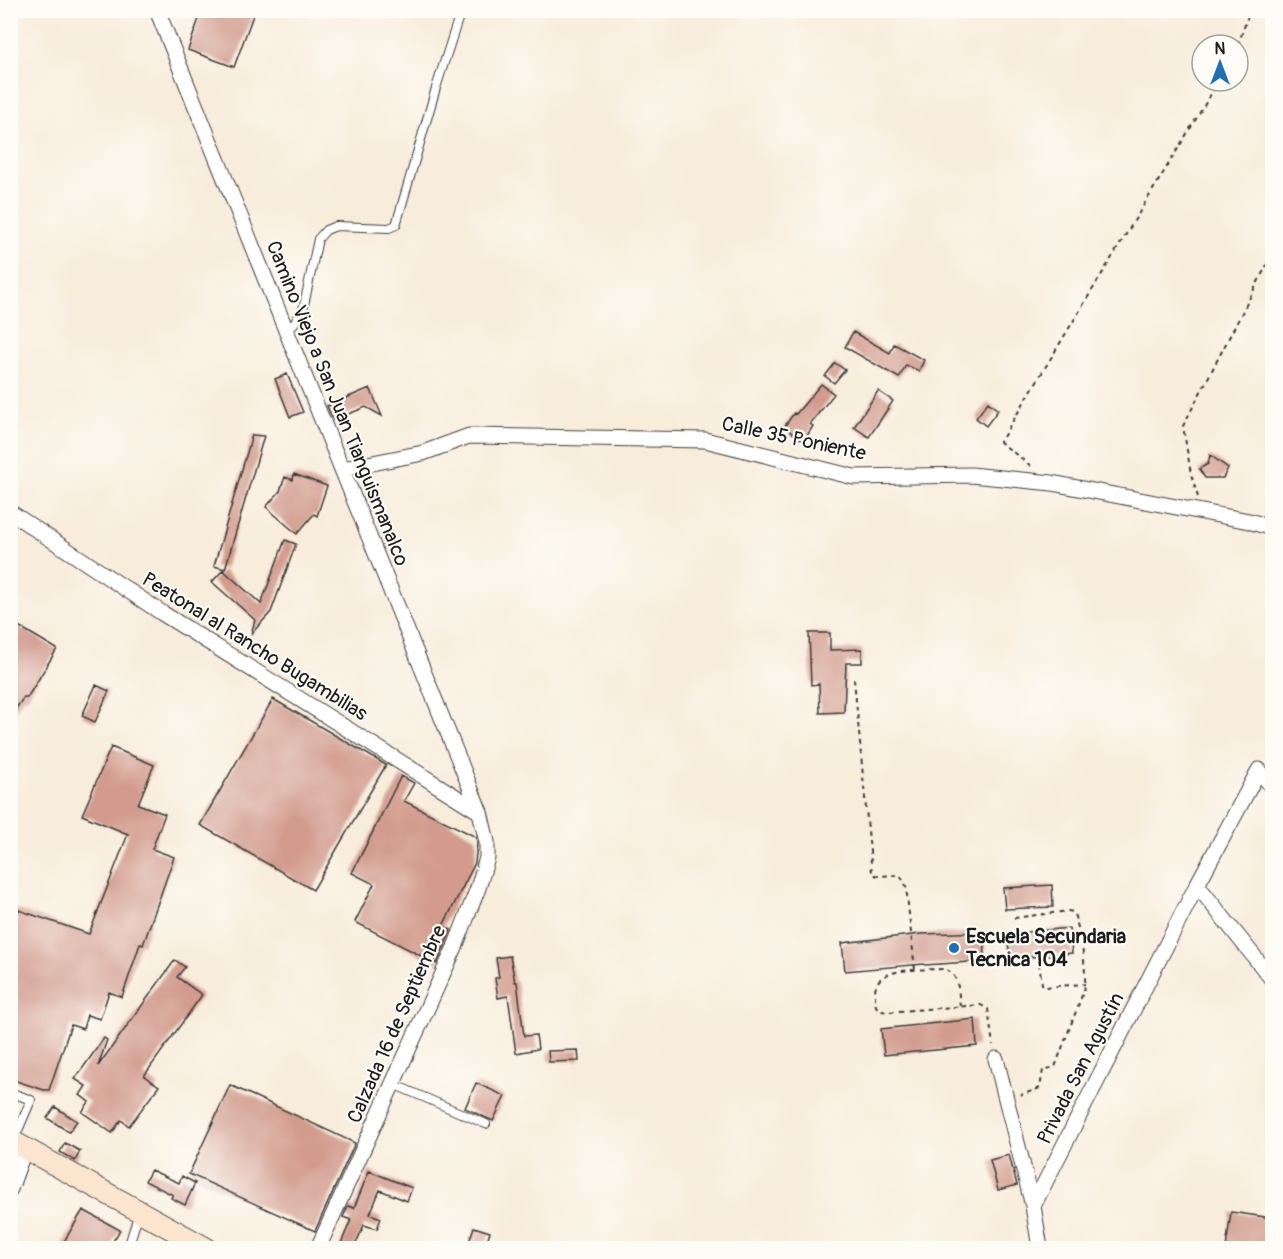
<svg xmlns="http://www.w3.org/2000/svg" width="1283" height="1259" font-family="Pangolin,sans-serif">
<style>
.building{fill:#d29b8d}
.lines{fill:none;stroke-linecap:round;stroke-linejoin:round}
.lane-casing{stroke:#3d3b38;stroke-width:10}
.street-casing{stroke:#3d3b38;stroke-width:17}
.secondary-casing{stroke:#3d3b38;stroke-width:23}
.path{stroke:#3d3b38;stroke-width:2;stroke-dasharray:4.5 4.5;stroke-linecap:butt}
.lane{stroke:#fff;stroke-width:8}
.street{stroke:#fff;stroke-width:15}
.secondary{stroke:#fce5cf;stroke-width:21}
.poi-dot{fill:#1f6fb2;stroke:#fdfcf7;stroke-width:2}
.labels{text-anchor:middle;stroke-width:4.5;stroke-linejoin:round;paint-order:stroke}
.street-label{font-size:20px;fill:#1c1c1c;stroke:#fdfcf7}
.poi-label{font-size:20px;font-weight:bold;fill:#1c1c1c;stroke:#fdfcf7;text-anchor:start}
</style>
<rect width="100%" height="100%" fill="#fdfcf7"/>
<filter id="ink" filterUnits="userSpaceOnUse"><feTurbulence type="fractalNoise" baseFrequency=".0167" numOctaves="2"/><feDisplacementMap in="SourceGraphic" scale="12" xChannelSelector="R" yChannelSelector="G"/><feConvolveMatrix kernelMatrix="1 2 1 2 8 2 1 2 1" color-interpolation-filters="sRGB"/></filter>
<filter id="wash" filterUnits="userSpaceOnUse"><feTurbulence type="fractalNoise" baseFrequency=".008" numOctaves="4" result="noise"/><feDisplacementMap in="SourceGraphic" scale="24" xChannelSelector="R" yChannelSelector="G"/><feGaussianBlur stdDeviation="1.35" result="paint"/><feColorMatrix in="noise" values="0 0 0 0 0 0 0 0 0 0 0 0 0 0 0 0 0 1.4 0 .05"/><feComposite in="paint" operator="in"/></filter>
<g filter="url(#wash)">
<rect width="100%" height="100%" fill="#f8ecda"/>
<g id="blocks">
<!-- building -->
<path class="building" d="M202 10H255L234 67 188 50Z
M853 332 890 353 894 344 924 360 919 371 906 365 899 378 845 347Z
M835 363 845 370 834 383 825 376Z
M287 374 303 412 290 417 275 379Z
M821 384 834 394 810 424 813 426 804 441 784 427 794 413 796 414Z
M370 388 382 416 366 407 333 420 327 406Z
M878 391 893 401 869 437 854 427Z
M988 402 998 410 986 426 976 418Z
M252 435 264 436 225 569 214 566Z
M1210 455 1228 468 1223 478H1205L1199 469 1208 464Z
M294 474 327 486 317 516 314 514 297 534 266 507 280 491 285 477 293 480Z
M285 540 296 544 271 612 251 634 255 620 212 582 223 570 261 604Z
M10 621 57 649 27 698 24 697 10 717Z
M809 633H830V650L862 649V663H846L844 712 820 713 819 684 811 685Z
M96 685 109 691 95 722 82 716Z
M273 699 386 765 313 890 200 825Z
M111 747 154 765 138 804 165 814 152 849 174 857 143 945 140 944 122 997 109 992 100 1019 87 1015 83 1029 71 1025 49 1090H44L10 1079V907L89 934 128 834 82 815Z
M401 776 414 783 404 801 476 837 477 843 475 863 443 926 451 930 437 964 355 922 374 884 352 873Z
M1052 885 1053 907 1005 909 1003 888Z
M1069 928 1072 953 1010 959 1007 934Z
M986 932 984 961 925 965 924 964 845 971 842 943 921 934Z
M510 956 515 982H517L524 1036 536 1035 538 1049 516 1053 508 996 498 998 495 978 499 977 496 958Z
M175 960 185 967 177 977 202 995 144 1076 159 1086 129 1126 121 1120 112 1133 82 1112 89 1102 80 1095 86 1086 75 1079 104 1038 107 1040 98 1066Z
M975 1019 977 1046 884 1055 881 1029Z
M578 1050 579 1061 549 1062 548 1051Z
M476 1083 505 1096 493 1121 465 1108Z
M230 1085 355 1143 315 1231 189 1174Z
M55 1107 77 1121 69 1132 47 1118Z
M65 1143 80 1151 75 1161 60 1152Z
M1009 1155 1017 1185 998 1190 990 1160Z
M151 1170 179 1183 182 1176 195 1183 185 1205 171 1198 173 1195 145 1181Z
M369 1171 412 1188 407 1201 380 1190 370 1214 381 1218 377 1229 364 1225 354 1248H339L351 1220 343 1217 348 1206 354 1208Z
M83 1210 120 1230 109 1248H60Z
M1231 1212 1272 1218V1248H1226Z
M474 1227 490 1232 484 1248H467Z"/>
</g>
</g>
<g filter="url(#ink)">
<use href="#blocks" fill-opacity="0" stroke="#3d3b38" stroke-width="1.5"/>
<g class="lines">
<!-- lane casing -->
<g class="lane-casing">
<path id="lane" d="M287 334 303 310 318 239 326 230 336 226 389 228 396 225 436 88 461 10
M393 1084 486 1124
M10 1092 31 1100 14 1140
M136 1248 129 1245 139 1212"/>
</g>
<!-- street casing -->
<g class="street-casing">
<path id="street" d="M157 10 480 812 487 842V858L478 888 455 947 318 1248
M342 469 423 453 469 436 705 440 854 477 971 475 1052 483 1249 521 1272 528
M10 512 162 613 480 812
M1197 885 1272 979
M996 1059 1033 1206 1040 1248
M10 1189 25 1148
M1033 1206 1197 885 1259 770 1272 787"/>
</g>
<!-- secondary casing -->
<g class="secondary-casing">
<path id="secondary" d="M10 1140 206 1248"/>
</g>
<!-- path -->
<path class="path" d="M1238 45 1250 10
M1031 466 1000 442 1219 81
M1198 497 1191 474 1183 426 1272 255
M854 679 872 873 877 876 900 875 906 886 915 970
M1014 918 1068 911 1073 912C1080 928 1088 973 1084 990L1055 1067 1043 1070 1040 1088 1021 1095
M1039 963 1042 984 1045 987 1085 984
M960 1006C958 992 960 975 945 969 930 970 886 967 878 982 874 987 875 994 875 1000 875 1008 879 1010 886 1012L981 1005 988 1009 993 1045"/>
<!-- lane -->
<use href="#lane" class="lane"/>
<!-- street -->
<use href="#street" class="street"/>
<!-- secondary -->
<use href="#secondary" class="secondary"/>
</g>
</g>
<!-- markers -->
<circle class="poi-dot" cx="954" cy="948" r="6"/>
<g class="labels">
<!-- street labels -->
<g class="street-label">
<text transform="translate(338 403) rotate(68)" y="7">Camino Viejo a San Juan Tianguismanalco</text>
<text transform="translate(794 438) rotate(12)" y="7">Calle 35 Poniente</text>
<text transform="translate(255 646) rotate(32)" y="7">Peatonal al Rancho Bugambilias</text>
<text transform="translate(396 1024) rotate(-66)" y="7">Calzada 16 de Septiembre</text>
<text transform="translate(1080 1068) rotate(-63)" y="7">Privada San Agustín</text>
</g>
<!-- poi labels -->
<g class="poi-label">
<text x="966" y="943">Escuela Secundaria<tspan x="966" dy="23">Tecnica 104</tspan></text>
</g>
</g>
<!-- margin -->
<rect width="1283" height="1259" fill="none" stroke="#fdfcf7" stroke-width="36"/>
<!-- north arrow -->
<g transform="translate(1220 63)"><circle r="28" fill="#fdfcf7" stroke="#a3a29f" stroke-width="1.5"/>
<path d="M0-4.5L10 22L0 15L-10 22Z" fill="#1f6fb2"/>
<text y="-9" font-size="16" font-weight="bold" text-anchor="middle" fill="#1c1c1c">N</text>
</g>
</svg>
